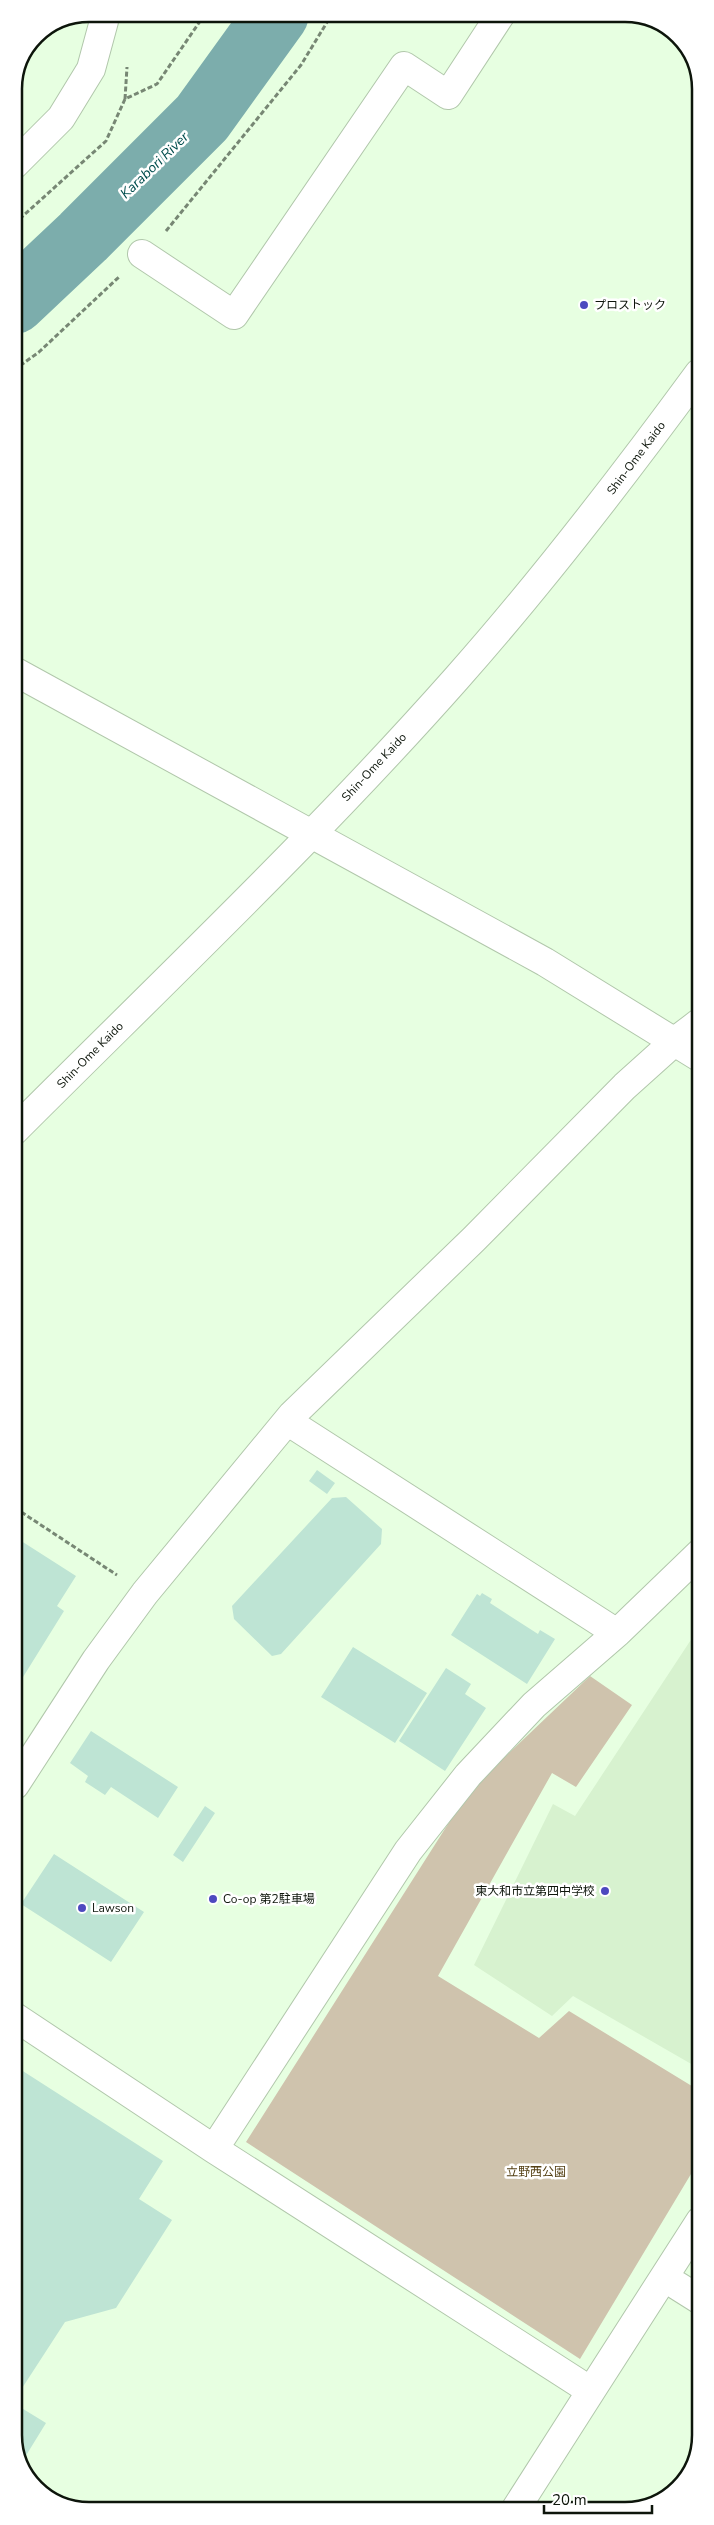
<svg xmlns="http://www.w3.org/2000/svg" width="714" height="2525" font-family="'Nunito Sans','Noto Sans JP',sans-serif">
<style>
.built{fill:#d7f2cf}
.green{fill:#cfc3ad}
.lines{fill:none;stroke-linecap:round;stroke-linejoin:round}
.river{stroke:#7cadac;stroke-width:64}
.building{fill:#bee4d4}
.street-casing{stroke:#b1c7ab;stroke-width:30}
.secondary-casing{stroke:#b1c7ab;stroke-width:30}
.primary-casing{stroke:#b1c7ab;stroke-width:30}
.path{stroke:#778774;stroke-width:3;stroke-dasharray:5 2.5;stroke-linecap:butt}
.street{stroke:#fff;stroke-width:28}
.secondary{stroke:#fff;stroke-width:28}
.primary{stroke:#fff;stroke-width:28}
.poi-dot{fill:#4d49bf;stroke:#fff;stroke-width:2}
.labels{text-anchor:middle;stroke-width:5;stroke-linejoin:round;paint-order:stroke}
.poi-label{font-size:12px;fill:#0d150b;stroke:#fff;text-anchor:start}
.street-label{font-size:12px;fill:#0d150b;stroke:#fff}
.park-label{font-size:12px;fill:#544014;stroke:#fff}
.water-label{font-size:14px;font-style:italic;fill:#004d4d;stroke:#fff}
.rim{fill:none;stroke:#0d150b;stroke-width:2.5}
</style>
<rect width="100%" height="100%" fill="#e7ffe1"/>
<!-- built -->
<path class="built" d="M700 1626V2069L573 1996 552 2016 474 1965 553 1804 575 1816Z"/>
<!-- green -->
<path class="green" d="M590 1676 632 1705 576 1787 552 1773 438 1976 539 2038 569 2011 700 2091V2159L580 2359 246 2142 469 1791Z"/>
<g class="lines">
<!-- river -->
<path class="river" d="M14 302 83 237 202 118 277 14"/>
</g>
<!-- building -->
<path class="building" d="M317 1470 335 1483 327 1494 309 1481Z
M346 1497 382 1529 381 1544 281 1654 272 1656 234 1619 232 1606 332 1498Z
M15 1537 76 1576 57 1606 64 1611 15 1690Z
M482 1593 492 1599 490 1603 538 1634 540 1630 555 1639 527 1684 451 1635 477 1594 480 1596Z
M353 1647 427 1693 395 1743 321 1697Z
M446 1668 471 1684 465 1694 486 1708 445 1771 399 1741Z
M91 1731 178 1787 158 1818 111 1787 105 1795 85 1782 88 1776 70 1763Z
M205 1806 215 1813 183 1862 173 1855Z
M54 1854 144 1912 111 1962 21 1904Z
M15 2066 163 2161 139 2199 172 2220 116 2308 65 2322 15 2399Z
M15 2404 46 2423 22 2462 15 2451Z"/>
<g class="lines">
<!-- street casing -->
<g class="street-casing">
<path id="street" d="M142 254 234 315 404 66 448 95 501 14
M287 1421 617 1633
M15 1785 96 1660 145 1593 292 1415 474 1239 625 1086 674 1042
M15 2017 214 2149 591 2391 700 2221
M214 2149 408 1851 468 1775 534 1705 617 1633 700 1553
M665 2278 700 2300
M515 2510 591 2391"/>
</g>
<!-- secondary casing -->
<g class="secondary-casing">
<path id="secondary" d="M14 165 61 118 91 69 104 21V14
M14 671 545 962 699 1057
M674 1042 699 1023"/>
</g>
<!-- primary casing -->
<g class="primary-casing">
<path id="primary" d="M14 1131C163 982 317 836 456 679 543 581 622 478 699 373"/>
</g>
<!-- path -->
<path class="path" d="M125 99 127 67
M14 224 106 141 125 99 157 84 205 14
M166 231 301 65 332 14
M14 370 39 352 120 276
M15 1508 117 1575"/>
<!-- street -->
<use href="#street" class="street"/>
<!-- secondary -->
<use href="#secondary" class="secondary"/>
<!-- primary -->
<use href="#primary" class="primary"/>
</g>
<!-- markers -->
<g class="poi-dot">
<circle cx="584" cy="305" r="5"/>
<circle cx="605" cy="1891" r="5"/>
<circle cx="213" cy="1899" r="5"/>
<circle cx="82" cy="1908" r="5"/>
</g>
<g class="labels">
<!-- poi labels -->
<g class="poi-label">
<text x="594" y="309">プロストック</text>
<text x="595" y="1895" text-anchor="end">東大和市立第四中学校</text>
<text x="223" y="1903">Co-op 第2駐車場</text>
<text x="92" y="1912">Lawson</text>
</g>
<!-- street labels -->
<g class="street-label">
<text transform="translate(636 458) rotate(-53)" y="4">Shin-Ome Kaido</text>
<text transform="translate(374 767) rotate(-47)" y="4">Shin-Ome Kaido</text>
<text transform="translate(90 1055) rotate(-45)" y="4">Shin-Ome Kaido</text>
</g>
<!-- park labels -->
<g class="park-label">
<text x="536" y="2176">立野西公園</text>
</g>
<!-- water labels -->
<g class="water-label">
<text transform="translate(154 165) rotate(-44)" y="5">Karabori River</text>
</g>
</g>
<!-- crop -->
<path d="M0 0H714V2525H0ZM89 22H625A67 67 0 0 1 692 89V2435A67 67 0 0 1 625 2502H89A67 67 0 0 1 22 2435V89A67 67 0 0 1 89 22Z" fill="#fff" fill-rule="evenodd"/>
<path class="rim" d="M89 22H625A67 67 0 0 1 692 89V2435A67 67 0 0 1 625 2502H89A67 67 0 0 1 22 2435V89A67 67 0 0 1 89 22Z"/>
<!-- scale -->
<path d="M544 2505v8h108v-8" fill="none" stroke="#0d150b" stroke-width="2.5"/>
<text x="552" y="2505" font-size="15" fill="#0d150b" stroke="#ffffff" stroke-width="4" paint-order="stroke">20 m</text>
</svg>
